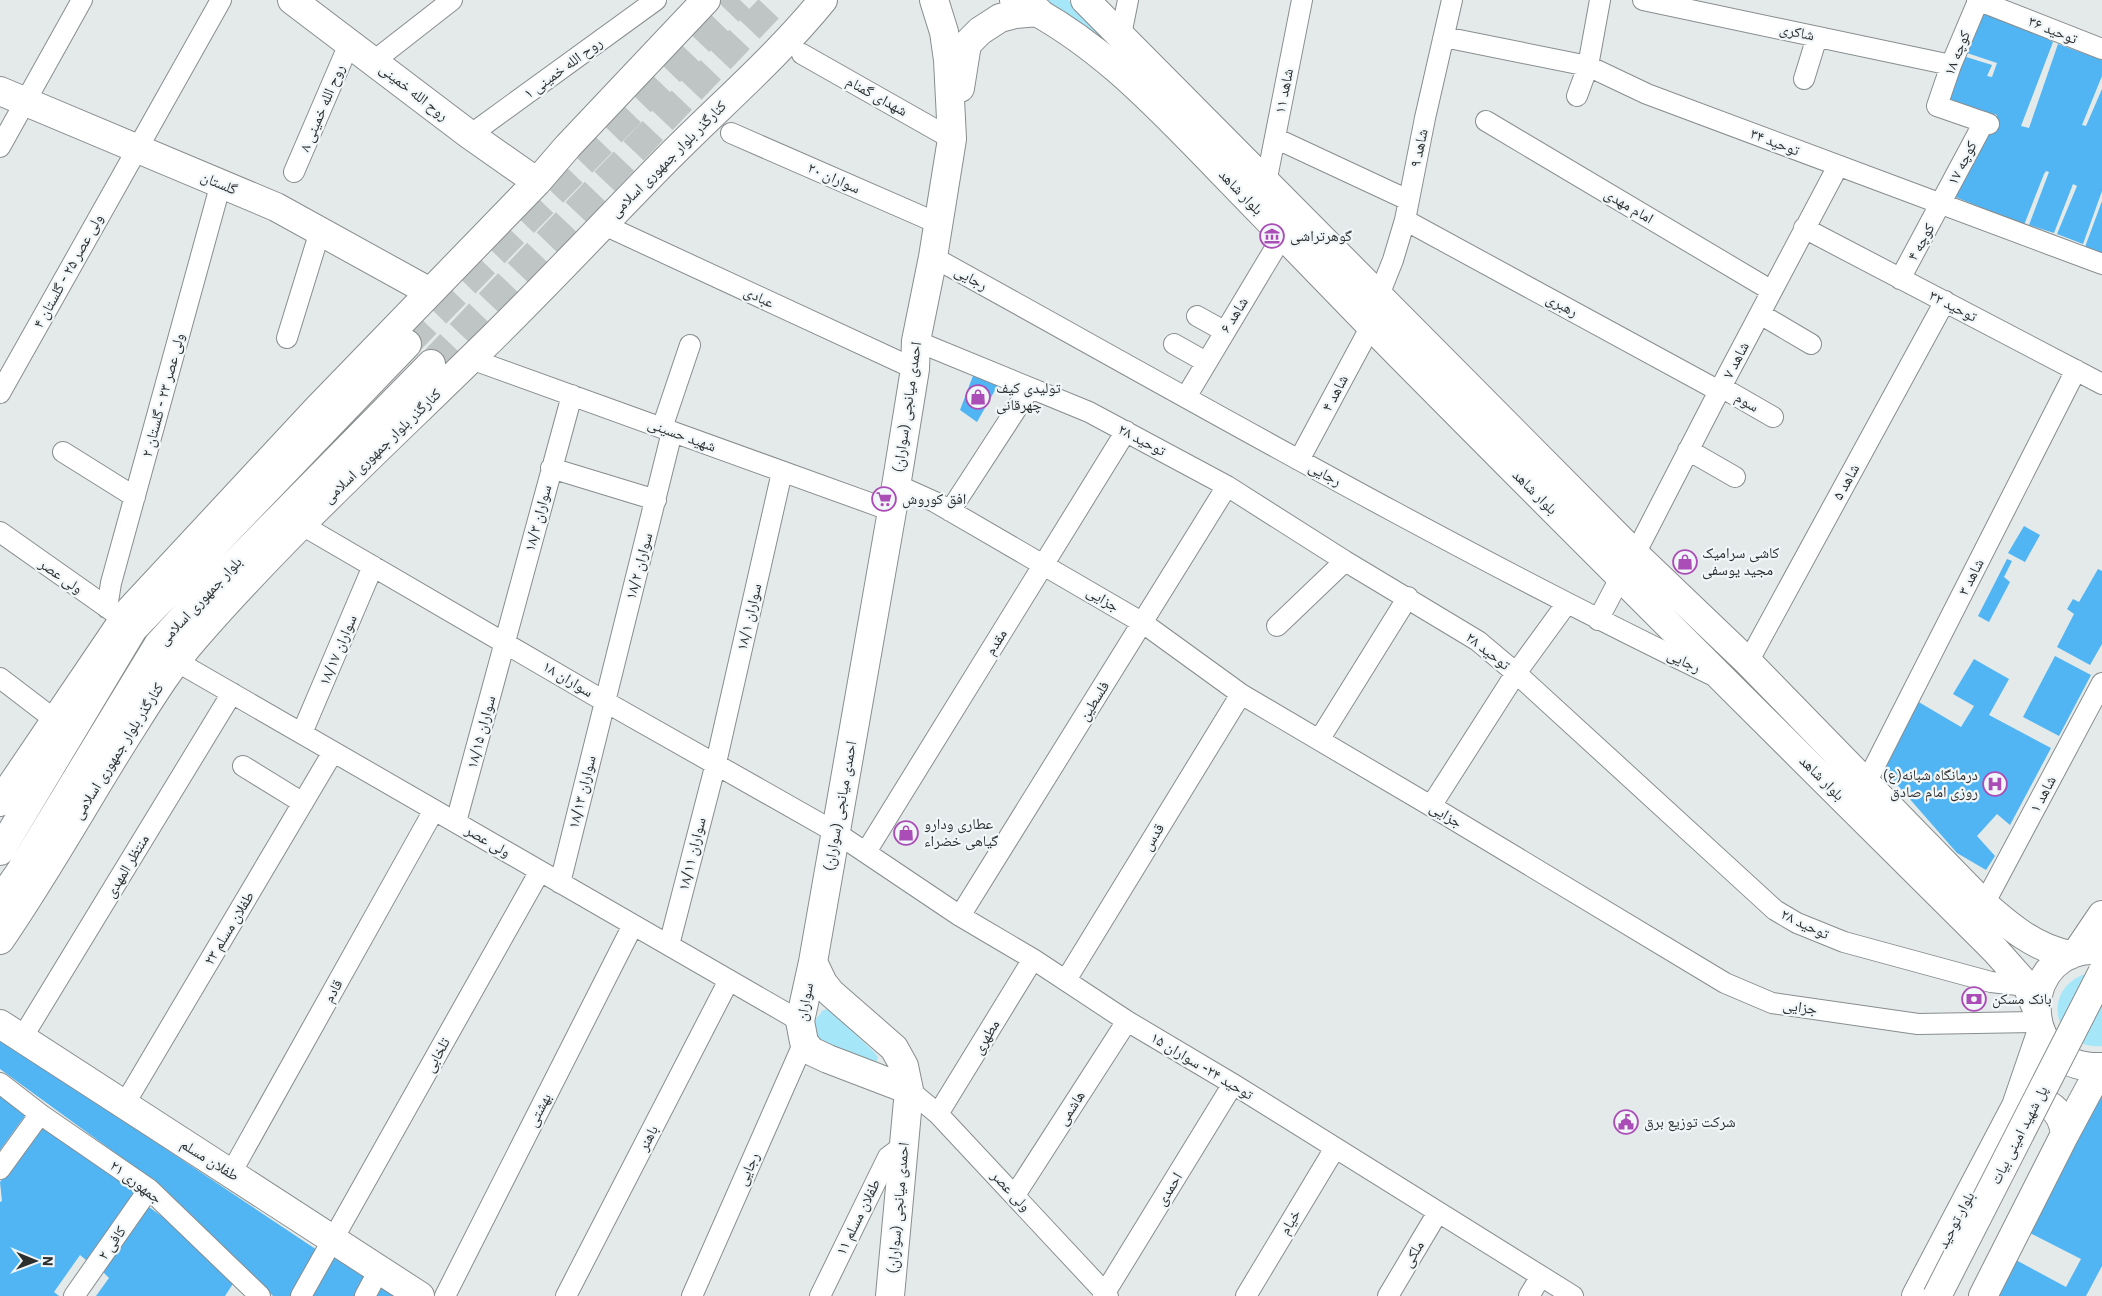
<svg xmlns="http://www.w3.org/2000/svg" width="2102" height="1296" font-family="'IBM Plex Sans','Noto Naskh Arabic',sans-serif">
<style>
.green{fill:#a6e6f9}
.building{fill:#51b5f3}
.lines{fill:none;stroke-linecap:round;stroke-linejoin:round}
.primary-tunnel{stroke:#bfc4c5;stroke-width:28;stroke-dasharray:28 14;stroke-linecap:butt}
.street-casing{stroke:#888d8e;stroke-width:22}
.secondary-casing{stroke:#888d8e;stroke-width:30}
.primary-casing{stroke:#888d8e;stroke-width:30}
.street{stroke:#fff;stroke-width:20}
.secondary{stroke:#fff;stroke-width:28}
.primary{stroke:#fff;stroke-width:28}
.secondary-bridge-casing{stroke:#888d8e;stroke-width:30;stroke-linecap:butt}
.secondary-bridge{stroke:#fff;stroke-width:28}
.labels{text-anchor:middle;stroke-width:4.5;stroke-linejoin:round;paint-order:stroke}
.street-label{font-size:15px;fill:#2d2f2f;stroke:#f1f6f8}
.poi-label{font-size:15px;fill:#2d2f2f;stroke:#f1f6f8;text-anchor:start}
</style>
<rect width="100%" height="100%" fill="#e4e9ea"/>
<!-- green -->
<path class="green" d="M1032 0H1068L1126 52 1044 7Z
M2092 972 2102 973V1046C2051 1050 2039 984 2092 972Z
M829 1009 873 1051 878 1057 876 1063 827 1044 813 1037V1023L823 1010Z"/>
<!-- building -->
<path class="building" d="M1981 11 2039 34 2053 42 2021 126 2029 128 2058 44 2102 60V76L2082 125 2086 126 2102 89V191L2083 244 2057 234 2077 186 2073 184 2054 233 2029 225 2049 172 2046 171 2044 174 2024 225 1953 196 1997 115 1948 103 1963 56 1992 65 1987 76 1992 77 1997 63 1964 52Z
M2102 201V253L2085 247Z
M974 373 998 385 977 422 960 410Z
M2024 526 2040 535 2025 562 2008 553Z
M2007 559 2012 561 2004 577 2010 582 1989 622 1978 616Z
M2098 569 2102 571V644L2090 665 2057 647 2074 614 2067 609 2073 599 2079 602Z
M2055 656 2091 675 2059 736 2023 717Z
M1974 659 2009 679 1989 715 2051 748 2010 825 1997 814 1977 836 1995 856 1986 870 1957 853 1880 765 1917 701 1961 727 1974 706 1953 694Z
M0 1041 112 1113 317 1250 293 1296H273L158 1184 0 1069Z
M2102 1087V1266L2086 1296H1997L2016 1260 2066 1287 2081 1259 2030 1233 2070 1155Z
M0 1094 27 1113 0 1150Z
M43 1128 132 1186 134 1194 86 1260 80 1255 54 1292 59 1296H0V1202L2 1201 0 1182Z
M149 1207 174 1225 236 1279 225 1296H96L109 1278 101 1270Z
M333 1257 371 1279 360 1296H311Z
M377 1283 397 1296H370Z"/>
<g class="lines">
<!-- primary-tunnel -->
<path class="primary-tunnel" d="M407 344 740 0
M431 364 777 0"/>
<!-- street casing -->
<g class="street-casing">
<path id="street" d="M1643 0 1951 65
M1977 0 2102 49
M1978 1 1951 65 1937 106 1989 124
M1121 35 1128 0
M1444 37 1588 66 1647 94 2102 264
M802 54 952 139
M374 61 452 0
M1804 79 1817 37
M1577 96 1588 66 1600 0
M1486 121 1772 291
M731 133 937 223
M470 135 656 0
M1275 138 1408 200
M0 147 82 0
M294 172 349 44
M1266 183 1302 0
M1405 220 1719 391
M602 224 915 369
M1804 228 2102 384
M933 257C1190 399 1445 546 1710 674
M1900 279 1984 122
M1379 295 1393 260 1405 220 1425 118 1452 0
M1760 314 1811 344
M1197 316 1224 331
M287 338 320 231
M916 341 1089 412 1227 486 1345 561 1478 641 1516 673 1775 910 1797 923 1844 942 1991 982 2027 986
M1174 344 1206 362
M471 359 892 511
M1721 387 1773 417
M0 393 221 0
M1186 397 1283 235
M662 428 690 345
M1688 450 1735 477
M63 452 135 497
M1299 460 1371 326
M551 468 656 500
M895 484 935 502 1143 623 1241 694 1431 806 1725 983 1772 1003 1918 1024 2037 1022
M950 511 1030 388
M302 525 604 701 835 832 960 916 1033 959 1127 1021 1233 1084 1573 1296
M0 532 115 613
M1635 554 1719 391 1838 166
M107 608 111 583 221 183
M1598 620 1620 578
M1277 626 1345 561
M176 661 800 1021
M1748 662 1945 301
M0 678 55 720
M302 733 373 566
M1319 740 1408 597
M243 766 303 803
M1866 783 2076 370
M1431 806 1516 673 1567 603
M456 822 572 395
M866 852 1126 431
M560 883 672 432
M1984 904 2102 683
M960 916 1227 486
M669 945 716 763 782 472
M1066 980 1241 694
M22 1038 232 693
M0 1083 40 1114 149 1189 260 1296
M909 1090 938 1114 1108 1296
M124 1105 333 752
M938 1114 1033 959
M0 1169 40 1114
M231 1173 434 810
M1015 1195 1127 1021
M74 1296 149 1189
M301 1296 540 871
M365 1296 379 1270
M445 1296 633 925
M566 1296 729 980
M692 1296 804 1042
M820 1296 888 1157 904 1145
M1103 1296 1233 1084
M1246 1296 1335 1148
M1388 1296 1438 1212
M1529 1296 1541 1276"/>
</g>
<!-- secondary casing -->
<g class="secondary-casing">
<path id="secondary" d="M292 0 470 135 537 182
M1014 0C1095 39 1153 101 1215 165 1268 219 1320 274 1373 328 1579 537 1788 744 1996 951L2027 986 2036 1007
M1085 0 1635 554 1748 662 1984 904C2010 927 2035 948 2070 955
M960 88 967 44 980 31 1000 18 1015 14 1039 12
M0 91 276 207 430 292
M0 802 130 610 318 408 537 182 568 146 706 0
M0 940C44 876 82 808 123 742 146 706 167 670 195 638 283 537 383 445 479 351 542 290 602 225 664 162 717 108 775 59 823 0
M2102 950C2017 942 2013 1071 2102 1067
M2077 952 2102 915
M813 962 823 983 831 993 894 1048 904 1066 909 1090 890 1296
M0 1024 420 1296
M909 1090 828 1059 811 1051 804 1042 800 1021 813 962 892 511 915 369 916 341 933 257 952 139 948 60 944 32 934 0
M2016 1106C2043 1095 2061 1106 2065 1134
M1916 1296 2016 1106 2041 1033
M1983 1296 2065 1134 2101 1067"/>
</g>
<!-- primary casing -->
<g class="primary-casing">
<path id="primary" d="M0 851 133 629 407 344
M0 901 20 872 158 645 200 599 431 364"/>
</g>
<!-- street -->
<use href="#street" class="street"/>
<!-- secondary -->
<use href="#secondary" class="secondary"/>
<!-- primary -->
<use href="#primary" class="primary"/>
<!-- secondary-bridge casing -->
<g class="secondary-bridge-casing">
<path id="secondary-bridge" d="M1937 1296 2102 973"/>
</g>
<!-- secondary-bridge -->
<use href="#secondary-bridge" class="secondary-bridge"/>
</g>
<!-- icons -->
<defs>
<g id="museum-ring" transform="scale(1.25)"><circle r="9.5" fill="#f1f6f8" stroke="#ab4db7" stroke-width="1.5"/><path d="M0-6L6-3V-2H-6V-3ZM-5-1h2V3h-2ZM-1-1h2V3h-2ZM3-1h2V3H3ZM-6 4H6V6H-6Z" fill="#ab4db7"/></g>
<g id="shop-ring" transform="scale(1.25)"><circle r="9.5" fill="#f1f6f8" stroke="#ab4db7" stroke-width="1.5"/><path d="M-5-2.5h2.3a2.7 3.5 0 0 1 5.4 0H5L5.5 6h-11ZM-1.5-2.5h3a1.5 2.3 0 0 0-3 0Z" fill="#ab4db7"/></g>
<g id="supermarket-ring" transform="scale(1.25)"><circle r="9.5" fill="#f1f6f8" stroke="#ab4db7" stroke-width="1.5"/><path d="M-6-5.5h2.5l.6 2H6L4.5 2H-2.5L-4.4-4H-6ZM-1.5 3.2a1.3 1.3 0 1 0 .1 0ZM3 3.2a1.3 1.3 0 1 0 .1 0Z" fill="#ab4db7"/></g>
<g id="hospital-ring" transform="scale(1.25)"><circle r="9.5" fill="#f1f6f8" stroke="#ab4db7" stroke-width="1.5"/><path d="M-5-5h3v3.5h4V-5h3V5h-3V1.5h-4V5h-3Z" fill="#ab4db7"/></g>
<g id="bank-ring" transform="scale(1.25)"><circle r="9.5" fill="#f1f6f8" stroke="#ab4db7" stroke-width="1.5"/><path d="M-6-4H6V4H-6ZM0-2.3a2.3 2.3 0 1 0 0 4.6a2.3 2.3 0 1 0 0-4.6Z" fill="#ab4db7"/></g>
<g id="civic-ring" transform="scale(1.25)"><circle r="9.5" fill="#f1f6f8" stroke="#ab4db7" stroke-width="1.5"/><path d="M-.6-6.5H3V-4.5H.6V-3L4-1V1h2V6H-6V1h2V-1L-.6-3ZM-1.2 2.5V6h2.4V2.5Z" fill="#ab4db7"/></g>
</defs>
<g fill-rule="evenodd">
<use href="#museum-ring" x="1272" y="236"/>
<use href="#shop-ring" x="978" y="397"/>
<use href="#supermarket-ring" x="884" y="499"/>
<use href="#shop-ring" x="1685" y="562"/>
<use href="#hospital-ring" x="1995" y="784"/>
<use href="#shop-ring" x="906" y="833"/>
<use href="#bank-ring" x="1974" y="999"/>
<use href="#civic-ring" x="1626" y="1122"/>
</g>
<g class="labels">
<!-- street labels -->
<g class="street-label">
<text transform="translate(2053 30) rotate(22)" y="5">توحید ۳۶</text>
<text transform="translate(1797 32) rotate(12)" y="5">شاکری</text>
<text transform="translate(1957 53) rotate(-68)" y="5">کوچه ۱۸</text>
<text transform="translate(563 68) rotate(-36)" y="5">روح الله خمینی ۱</text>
<text transform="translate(1284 91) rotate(-79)" y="5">شاهد ۱۱</text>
<text transform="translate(414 92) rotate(38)" y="5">روح الله خمینی</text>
<text transform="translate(877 96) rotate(29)" y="5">شهدای گمنام</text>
<text transform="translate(322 108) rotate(-67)" y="5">روح الله خمینی ۸</text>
<text transform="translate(1775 142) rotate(21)" y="5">توحید ۳۴</text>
<text transform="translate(1419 148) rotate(-78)" y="5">شاهد ۹</text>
<text transform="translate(668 159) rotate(-45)" y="5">کنارگذر بلوار جمهوری اسلامی</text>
<text transform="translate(1962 163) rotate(-63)" y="5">کوچه ۱۷</text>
<text transform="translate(834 178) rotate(24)" y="5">سواران ۲۰</text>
<text transform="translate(219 183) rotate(23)" y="5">گلستان</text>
<text transform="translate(1241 192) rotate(46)" y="5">بلوار شاهد</text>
<text transform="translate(1629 206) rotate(31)" y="5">امام مهدی</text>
<text transform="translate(1921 242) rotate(-61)" y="5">کوچه ۴</text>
<text transform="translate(68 271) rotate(-61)" y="5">ولی عصر ۲۵ - گلستان ۴</text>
<text transform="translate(971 278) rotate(29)" y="5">رجایی</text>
<text transform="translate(759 297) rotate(25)" y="5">عبادی</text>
<text transform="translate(1562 305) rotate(28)" y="5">رهبری</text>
<text transform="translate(1953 306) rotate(27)" y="5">توحید ۳۲</text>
<text transform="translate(1234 315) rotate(-58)" y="5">شاهد ۶</text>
<text transform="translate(1736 360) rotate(-62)" y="5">شاهد ۷</text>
<text transform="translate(1335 393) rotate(-62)" y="5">شاهد ۴</text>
<text transform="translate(163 395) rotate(-75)" y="5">ولی عصر ۲۳ - گلستان ۲</text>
<text transform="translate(1747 402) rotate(30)" y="5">سوم</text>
<text transform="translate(907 407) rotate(-82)" y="5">احمدی میانجی (سواران)</text>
<text transform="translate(682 435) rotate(20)" y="5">شهید حسینی</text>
<text transform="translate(1142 440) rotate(28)" y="5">توحید ۲۸</text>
<text transform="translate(382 446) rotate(-44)" y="5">کنارگذر بلوار جمهوری اسلامی</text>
<text transform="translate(1325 474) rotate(28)" y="5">رجایی</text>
<text transform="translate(1846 482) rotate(-61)" y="5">شاهد ۵</text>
<text transform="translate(1535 492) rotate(45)" y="5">بلوار شاهد</text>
<text transform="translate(538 518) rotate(-75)" y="5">سواران ۱۸/۳</text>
<text transform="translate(639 566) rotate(-75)" y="5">سواران ۱۸/۲</text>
<text transform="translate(61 576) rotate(35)" y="5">ولی عصر</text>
<text transform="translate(1971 577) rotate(-63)" y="5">شاهد ۳</text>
<text transform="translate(1103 599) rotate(31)" y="5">جزایی</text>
<text transform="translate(200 601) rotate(-47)" y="5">بلوار جمهوری اسلامی</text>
<text transform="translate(749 617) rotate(-77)" y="5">سواران ۱۸/۱</text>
<text transform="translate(996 642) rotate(-58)" y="5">مقدم</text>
<text transform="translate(338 650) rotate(-67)" y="5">سواران ۱۸/۱۷</text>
<text transform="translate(1488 651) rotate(38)" y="5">توحید ۲۸</text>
<text transform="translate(1684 661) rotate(26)" y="5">رجایی</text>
<text transform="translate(568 679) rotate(31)" y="5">سواران ۱۸</text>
<text transform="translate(1094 701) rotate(-58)" y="5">فلسطین</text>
<text transform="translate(481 732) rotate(-75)" y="5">سواران ۱۸/۱۵</text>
<text transform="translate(118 751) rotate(-58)" y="5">کنارگذر بلوار جمهوری اسلامی</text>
<text transform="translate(1822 778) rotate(45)" y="5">بلوار شاهد</text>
<text transform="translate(582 792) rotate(-76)" y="5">سواران ۱۸/۱۳</text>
<text transform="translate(2043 794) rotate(-62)" y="5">شاهد ۱</text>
<text transform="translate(840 806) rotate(-80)" y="5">احمدی میانجی (سواران)</text>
<text transform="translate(1446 815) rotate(31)" y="5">جزایی</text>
<text transform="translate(1153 837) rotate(-59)" y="5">قدس</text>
<text transform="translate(488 841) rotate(30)" y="5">ولی عصر</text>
<text transform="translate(692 854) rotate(-76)" y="5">سواران ۱۸/۱۱</text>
<text transform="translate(127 866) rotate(-59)" y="5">منتظر المهدی</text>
<text transform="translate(1805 924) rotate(25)" y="5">توحید ۲۸</text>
<text transform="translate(229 928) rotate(-59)" y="5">طفلان مسلم ۲۳</text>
<text transform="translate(333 991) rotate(-61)" y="5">قادم</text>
<text transform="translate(805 1002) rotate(-80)" y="5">سواران</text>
<text transform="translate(1800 1007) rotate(8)" y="5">جزایی</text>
<text transform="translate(986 1037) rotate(-59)" y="5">مطهری</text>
<text transform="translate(437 1055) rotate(-61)" y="5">تلخابی</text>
<text transform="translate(1202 1066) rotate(31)" y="5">توحید ۲۴- سواران ۱۵</text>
<text transform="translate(1071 1108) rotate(-57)" y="5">هاشمی</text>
<text transform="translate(539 1110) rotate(-63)" y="5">بهشتی</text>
<text transform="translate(2019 1135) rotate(-63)" y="5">پل شهید امینی بیات</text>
<text transform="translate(648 1138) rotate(-63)" y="5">باهنر</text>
<text transform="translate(210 1160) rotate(32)" y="5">طفلان مسلم</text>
<text transform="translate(748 1169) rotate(-66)" y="5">رجایی</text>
<text transform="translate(136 1182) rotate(37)" y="5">جمهوری ۲۱</text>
<text transform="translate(1169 1189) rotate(-58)" y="5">احمدی</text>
<text transform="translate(1011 1191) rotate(47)" y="5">ولی عصر</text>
<text transform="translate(898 1208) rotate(-85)" y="5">احمدی میانجی (سواران)</text>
<text transform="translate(858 1217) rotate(-64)" y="5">طفلان مسلم ۱۱</text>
<text transform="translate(1956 1220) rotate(-62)" y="5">بلوار توحید</text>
<text transform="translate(1290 1222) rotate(-59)" y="5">خیام</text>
<text transform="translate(112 1243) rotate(-55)" y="5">کافی ۲</text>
<text transform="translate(1413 1254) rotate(-59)" y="5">ملکی</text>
</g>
<!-- poi labels -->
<g class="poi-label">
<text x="1290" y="241">گوهرتراشی</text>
<text x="996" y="393">تولیدی کیف<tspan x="996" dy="17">چهرقانی</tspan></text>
<text x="902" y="504">افق کوروش</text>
<text x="1702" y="558">کاشی سرامیک<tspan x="1702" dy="17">مجید یوسفی</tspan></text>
<text x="1978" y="780" text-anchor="end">(ع)درمانگاه شبانه<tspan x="1978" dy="17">روزی امام صادق</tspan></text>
<text x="924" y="829">عطاری ودارو<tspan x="924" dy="17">گیاهی خضراء</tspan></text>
<text x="1992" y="1004">بانک مسکن</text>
<text x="1644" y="1127">شرکت توزیع برق</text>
</g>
</g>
<!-- north arrow -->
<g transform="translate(35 1261) rotate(91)" stroke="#f1f6f8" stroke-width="4" paint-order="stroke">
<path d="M0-4L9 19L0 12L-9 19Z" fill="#2d2f2f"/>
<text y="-8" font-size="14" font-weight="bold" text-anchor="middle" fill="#2d2f2f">N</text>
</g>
</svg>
